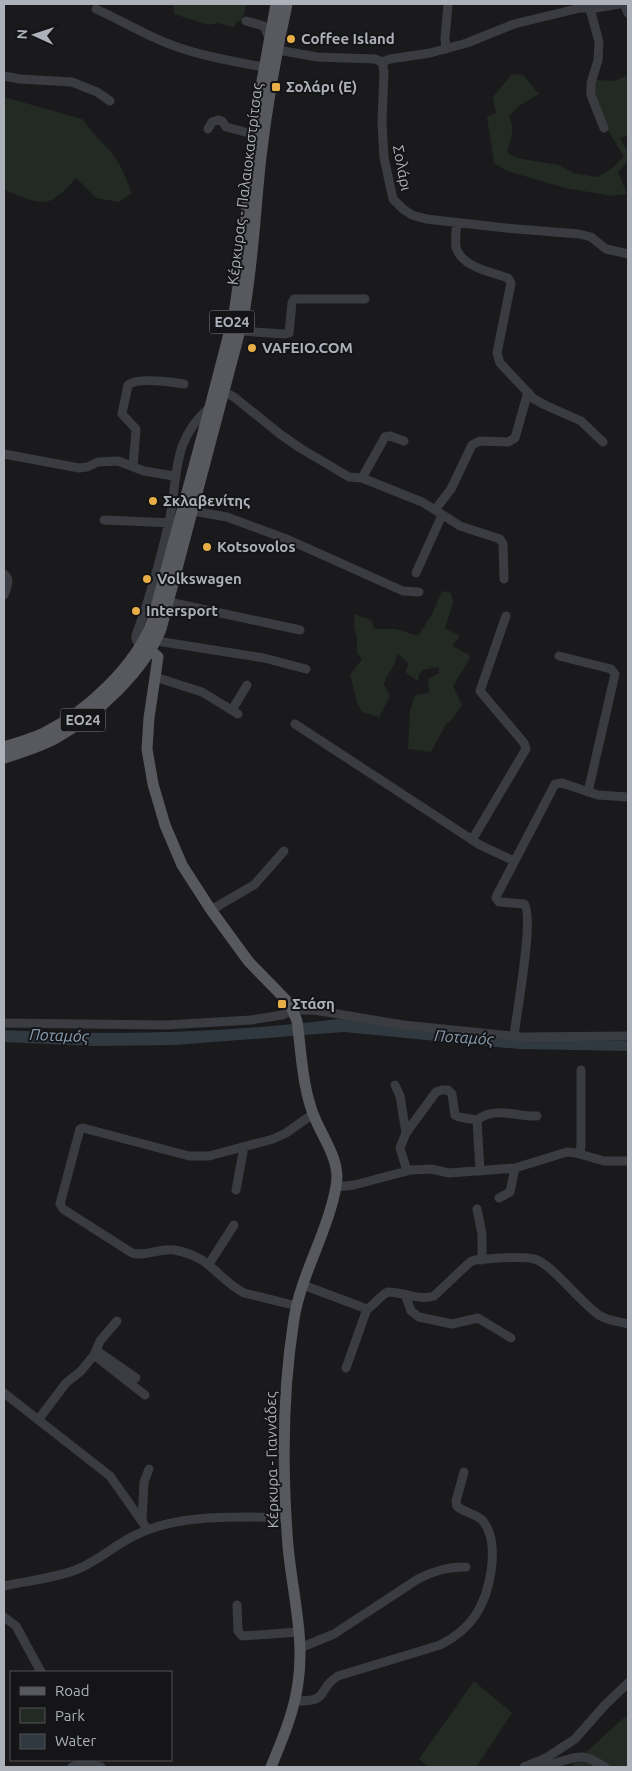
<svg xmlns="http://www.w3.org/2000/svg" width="632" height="1771" font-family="Ubuntu,sans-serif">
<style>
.green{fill:#222a23}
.water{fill:#30393f}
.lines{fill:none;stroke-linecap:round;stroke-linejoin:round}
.minor{stroke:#3b3c41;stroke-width:9}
.major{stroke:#57595f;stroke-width:11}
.poi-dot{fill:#e7ad46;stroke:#151517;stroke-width:2}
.labels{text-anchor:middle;stroke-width:4;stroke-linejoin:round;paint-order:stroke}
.shield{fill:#151517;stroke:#7f8289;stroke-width:1}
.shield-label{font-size:14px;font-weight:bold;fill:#adb1ba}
.poi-label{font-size:15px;font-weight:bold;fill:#adb1ba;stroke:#151517;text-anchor:start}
.street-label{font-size:15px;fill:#adb1ba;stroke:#151517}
.water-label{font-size:16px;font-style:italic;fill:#879fb3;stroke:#151517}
</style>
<rect width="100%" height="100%" fill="#1a1a1c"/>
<!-- green -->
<path class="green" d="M173 4H247L242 20 237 22 234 27 217 23 208 25 174 14Z
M512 74 523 75 539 94 519 106 509 116C515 129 511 139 507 152L516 158 559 165 573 173 597 177 611 169 624 157C611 135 591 106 596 80L614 81 628 75V136L620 138 628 152V160L618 172 627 194 612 196 565 188 507 171 494 163 487 117 496 113 493 97Z
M4 97 82 119 95 135 112 153 122 169 132 193 119 202 96 198 76 178C69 186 56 201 45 202 32 203 15 194 4 189Z
M442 591 451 593 453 603 445 628 460 636 452 646 468 654 470 658 453 686 462 705 451 721 446 724 431 752 408 749 410 711 415 695 429 693 428 679 439 673V667L423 670 419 675 418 681 405 672 409 664 398 654C395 658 396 661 394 665 390 672 386 676 384 684L390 696 379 717 362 712 357 703 350 675 362 659 357 652V638L354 626 355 614 372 621 374 629H396L418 636 432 614Z
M474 1681 512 1713 477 1766 428 1767 419 1759Z
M628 1715V1767H570L619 1722Z"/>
<!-- water -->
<path class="water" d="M338 1019 512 1039 626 1041 628 1043V1051L519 1049 344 1032 174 1045 93 1046 4 1042V1030C115 1036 227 1033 338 1019Z"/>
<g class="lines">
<!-- minor -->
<path class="minor" d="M624 4 628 13
M96 9C116 18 135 29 155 38 189 54 227 60 263 67
M590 9 599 42 598 60 591 83V95L604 128
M246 21 264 26 269 38
M446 49 445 38 448 4
M278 50 317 57 375 59 382 62 384 72 382 122 384 158 393 199 403 209 412 215 426 219 506 228 579 234 591 237 606 249 628 254
M382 62 390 59 430 53 467 43 514 24 580 8H585L590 9 619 4
M4 76 20 79 72 82 97 92 110 101
M208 129 212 122 218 120 222 121 226 127 253 134
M457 223C456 231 455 239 456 247 461 267 491 272 508 278L511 283 497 353 500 363 534 399 545 405 581 421 603 442
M240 331 285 334 289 333 292 303 294 299H365
M224 392 234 397 280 434 300 448 349 477 362 478
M404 441 390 436 385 437 362 478 422 502 435 510 451 489 472 445 480 441 508 442 515 438 528 392
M4 454 79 468 87 467 98 462 118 461 144 471 174 476
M133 467 136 429 122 414 128 385C138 377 171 382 184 384
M435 510 460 526 500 539 503 544 504 579
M193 511 227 517 289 540 403 591 419 592
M104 520 174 523
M416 573 442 515
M4 574C11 580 7 587 4 595
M169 602 300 630
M157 641 264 658 306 669
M141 647 136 639V635C150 598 160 561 169 522 179 476 170 442 210 407
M559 656 611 669 615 674 588 792
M155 677 202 692 238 714
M232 710 247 685
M295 724 480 845 514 861
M472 840 526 749 524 743 480 691 506 616
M211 910 254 885 284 851
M4 1023 166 1025 251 1020 282 1015 294 1010H314L403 1025 522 1037 628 1036
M514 1036C516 1016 535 915 524 904L499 902 496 898 497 895 555 784 562 783 598 795 628 797
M395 1085 400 1096 406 1133 400 1148 407 1171
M477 1120C494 1106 518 1117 537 1116
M406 1133 436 1092 442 1090H448L452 1094 455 1115 459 1117 477 1120 480 1171
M580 1154 581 1144V1070
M336 1187 354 1185 411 1170 431 1169 449 1173 515 1168 567 1152 576 1153 604 1161H628
M236 1190 244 1147
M499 1198 510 1192 515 1168
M477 1209 482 1234V1260
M209 1264 234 1225
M303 1285 367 1309C375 1305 380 1295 388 1292 403 1292 419 1301 434 1296L470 1262 475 1260C491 1259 520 1255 534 1259 550 1262 581 1303 599 1315 608 1321 617 1321 628 1324
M405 1294 411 1311 419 1317 452 1324 478 1318 511 1338
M297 1306 244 1293C216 1278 211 1256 174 1250 159 1248 146 1257 132 1253L63 1209 60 1204 80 1129 83 1128 189 1156H209L273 1139 286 1133 313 1114
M100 1353 136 1378
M94 1355 145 1395
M346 1368 367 1309
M4 1393 110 1476 148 1530
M38 1420 66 1383 81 1371 94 1355 100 1341 117 1321
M142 1521 144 1482 149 1469
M4 1586C26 1581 57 1578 78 1569 100 1560 118 1542 140 1533 184 1513 239 1518 286 1517
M237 1605 238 1631 242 1636 299 1632
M4 1617 16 1626 41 1672
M300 1648 334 1634 418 1579C434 1571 447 1567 466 1567
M295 1701C332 1702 316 1689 338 1676L440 1645C454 1638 466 1629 475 1616 490 1594 501 1544 483 1521 476 1513 464 1513 457 1506L456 1501 464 1472
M532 1765C545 1771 566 1756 583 1757 591 1758 598 1763 605 1767
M72 1767 86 1764 101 1767
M524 1767 546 1758 575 1739 605 1705 628 1683"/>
<!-- major -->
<path class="major" d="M143 644 158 657 149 718 147 749 153 784 165 825 182 865 211 910 249 962 290 1004 297 1021C301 1050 302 1080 311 1108 318 1131 336 1152 337 1176 337 1189 333 1201 329 1214 318 1249 300 1282 294 1319 282 1394 282 1470 288 1546 292 1591 305 1638 298 1683 294 1713 282 1740 271 1767
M4 747C17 743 31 739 44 733 86 712 135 667 152 622L210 407 234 314 240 272 257 108 276 4
M4 758C22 752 41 747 58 737 97 714 144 672 161 629L243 319C253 266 255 211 261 157 267 106 276 54 287 4"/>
</g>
<!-- markers -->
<g class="poi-dot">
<circle cx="291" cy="39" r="5"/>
<rect x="271" y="82" width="10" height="10" rx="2.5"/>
<circle cx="252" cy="348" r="5"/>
<circle cx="153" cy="501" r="5"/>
<circle cx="207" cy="547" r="5"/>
<circle cx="147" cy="579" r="5"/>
<circle cx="136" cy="611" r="5"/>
<rect x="277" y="999" width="10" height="10" rx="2.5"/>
</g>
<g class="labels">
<!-- shield labels -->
<g class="shield">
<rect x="209.5" y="310.5" width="45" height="23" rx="4"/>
<rect x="60.5" y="708.5" width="45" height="23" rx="4"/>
</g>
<g class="shield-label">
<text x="232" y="327">ΕΟ24</text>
<text x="83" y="725">ΕΟ24</text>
</g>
<!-- poi labels -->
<g class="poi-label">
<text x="301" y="44">Coffee Island</text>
<text x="286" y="92">Σολάρι (E)</text>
<text x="262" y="353">VAFEIO.COM</text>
<text x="163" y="506">Σκλαβενίτης</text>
<text x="217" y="552">Kotsovolos</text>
<text x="157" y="584">Volkswagen</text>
<text x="146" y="616">Intersport</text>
<text x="292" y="1009">Στάση</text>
</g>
<!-- street labels -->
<g class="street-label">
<text transform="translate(402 168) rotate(79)" y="5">Σολάρι</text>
<text transform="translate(245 184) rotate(-83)" y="5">Κέρκυρας - Παλαιοκαστρίτσας</text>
<text transform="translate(272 1460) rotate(-91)" y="5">Κέρκυρα - Γιαννάδες</text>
</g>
<!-- water labels -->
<g class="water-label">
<text transform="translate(59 1035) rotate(2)" y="6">Ποταμός</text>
<text transform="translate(464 1037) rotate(4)" y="6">Ποταμός</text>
</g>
</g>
<!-- border -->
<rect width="632" height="1771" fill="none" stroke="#adb1ba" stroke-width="10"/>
<!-- legend -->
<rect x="10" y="1671" width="162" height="90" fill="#151517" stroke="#525358"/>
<rect x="20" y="1687" width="25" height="8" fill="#57595f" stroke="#525358"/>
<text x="55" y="1696" font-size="15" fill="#adb1ba">Road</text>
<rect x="20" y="1708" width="25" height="15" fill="#222a23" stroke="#525358"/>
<text x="55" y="1721" font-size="15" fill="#adb1ba">Park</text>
<rect x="20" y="1734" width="25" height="15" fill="#30393f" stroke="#525358"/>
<text x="55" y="1746" font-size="15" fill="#adb1ba">Water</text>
<!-- north arrow -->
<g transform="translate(35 35) rotate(273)" stroke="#151517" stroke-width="4" paint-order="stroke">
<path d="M0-4L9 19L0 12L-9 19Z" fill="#adb1ba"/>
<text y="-8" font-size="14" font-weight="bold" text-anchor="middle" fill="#adb1ba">N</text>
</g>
</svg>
